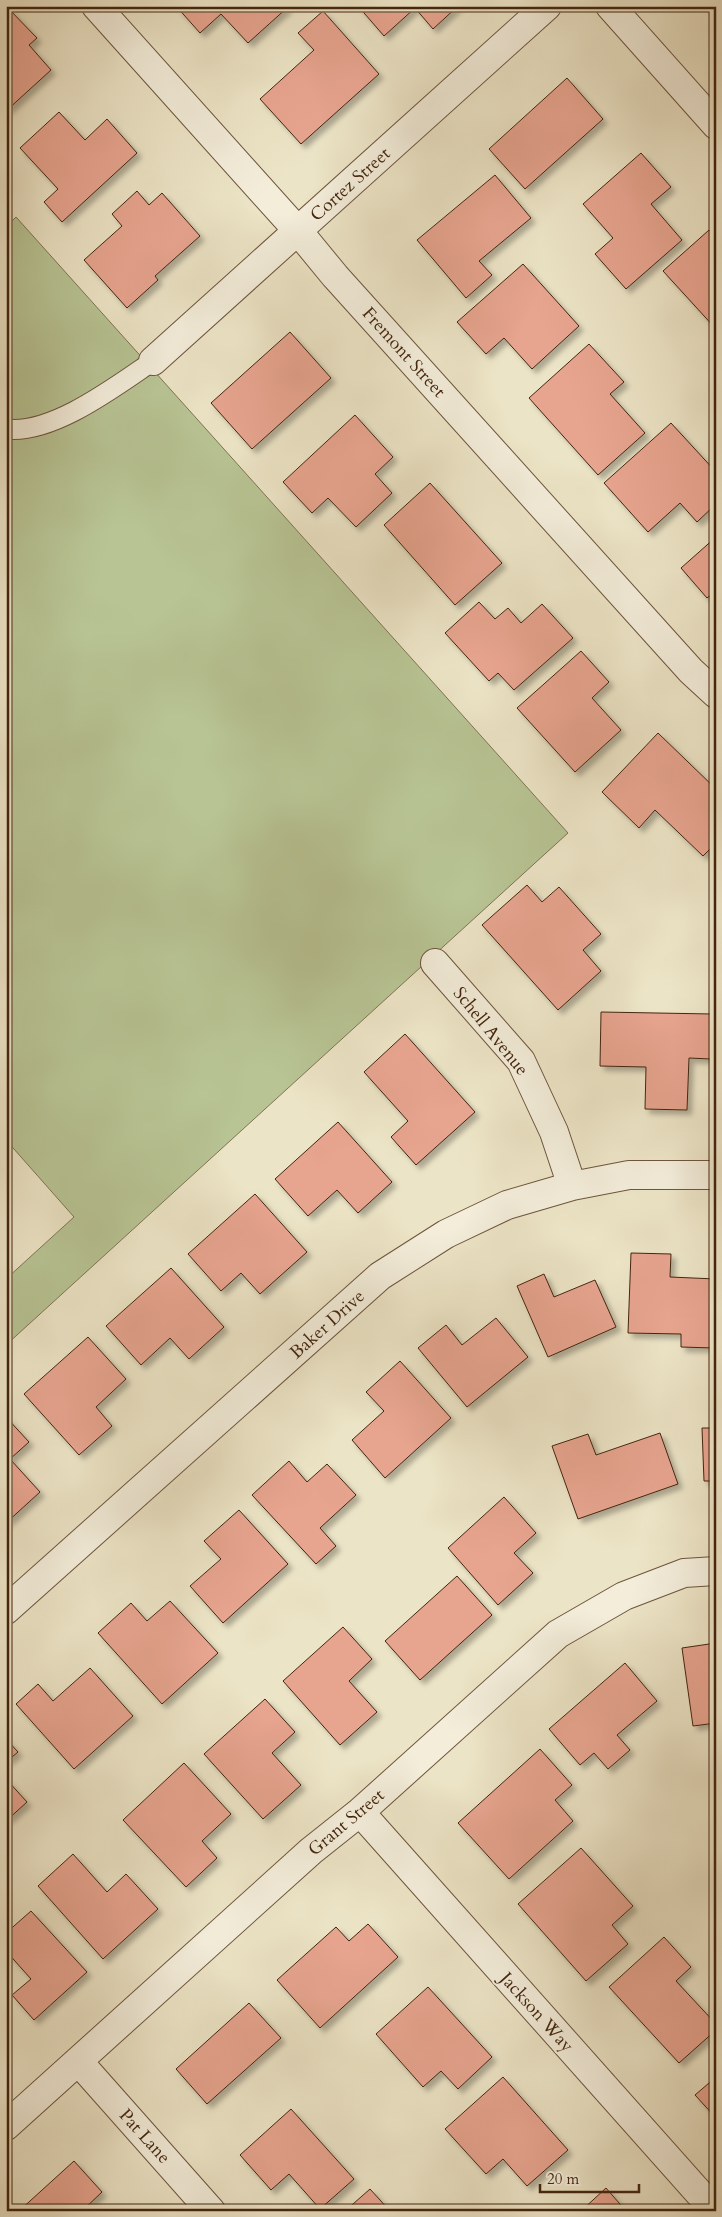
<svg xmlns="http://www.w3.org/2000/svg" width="722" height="2217" font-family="Cardo,serif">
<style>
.green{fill:#b8c494;stroke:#7e7452}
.building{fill:#e7a48f;stroke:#43250f;filter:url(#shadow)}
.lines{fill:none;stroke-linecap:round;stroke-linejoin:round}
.service-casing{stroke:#6d553d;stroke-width:21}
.minor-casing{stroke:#6d553d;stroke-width:30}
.tertiary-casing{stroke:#6d553d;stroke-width:30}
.service{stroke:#f3edda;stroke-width:19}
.minor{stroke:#f3edda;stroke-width:28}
.tertiary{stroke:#f3edda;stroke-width:28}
.labels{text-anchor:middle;stroke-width:4;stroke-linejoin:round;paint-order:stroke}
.street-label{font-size:18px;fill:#43250f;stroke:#f3edda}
</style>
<defs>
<filter id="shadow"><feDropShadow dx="4.5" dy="4.5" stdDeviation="2.5" flood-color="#0004"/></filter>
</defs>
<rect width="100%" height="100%" fill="#ece4c6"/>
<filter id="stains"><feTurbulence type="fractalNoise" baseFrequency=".004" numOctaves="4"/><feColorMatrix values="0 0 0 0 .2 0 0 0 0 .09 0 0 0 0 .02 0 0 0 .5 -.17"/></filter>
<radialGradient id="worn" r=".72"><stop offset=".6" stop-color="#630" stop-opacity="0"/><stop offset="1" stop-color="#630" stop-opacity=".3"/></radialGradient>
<!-- green -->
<path class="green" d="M16 217 568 833 6 1345V1279L74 1217 6 1140V227Z"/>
<!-- building -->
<path class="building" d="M6 6 37 38 29 45 51 70 6 111Z
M176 6H287L288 7 248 43 221 14 200 33Z
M358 6H458L433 29 415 8 384 36Z
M705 6H716V18Z
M323 11 379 74 301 144 260 99 314 50 298 33Z
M567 78 603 119 525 189 489 149Z
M59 112 85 140 107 119 137 153 62 222 44 202 58 189 20 148Z
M641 153 671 187 651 204 682 240 626 289 595 254 613 238 583 204Z
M495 175 531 218 479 261 492 275 466 298 417 240Z
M137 191 149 205 162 193 200 236 155 276 158 280 127 308 84 260 122 226 112 214Z
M709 230 716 237V329L663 271Z
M523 264 579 326 532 369 504 338 486 354 457 322Z
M290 332 331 378 252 449 211 403Z
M589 344 624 382 610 394 645 433 598 475 529 398Z
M355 415 393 457 375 474 392 493 356 527 328 498 312 513 283 482Z
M671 423 716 472V504L697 522 680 503 648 532 604 483Z
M430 483 502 563 455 605 384 525Z
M716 537V591L707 598 681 568Z
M479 602 495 619 508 608 521 623 542 604 573 638 514 690 498 673 489 681 445 633Z
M581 651 609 682 592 698 621 730 575 772 517 708Z
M658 733 716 789V843L703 856 655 810 639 828 602 792Z
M527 885 542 902 559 887 601 934 583 950 601 971 558 1010 482 925Z
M601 1012 712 1014 711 1059 689 1058 687 1110 645 1109 646 1067 600 1066Z
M405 1034 475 1112 416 1165 391 1137 408 1121 364 1072Z
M338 1122 392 1182 358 1213 337 1190 308 1216 275 1179Z
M255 1194 307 1252 260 1294 241 1273 221 1291 188 1254Z
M631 1253 671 1254 670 1277 716 1279 714 1348 681 1347V1334L628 1333Z
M171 1268 224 1327 189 1359 170 1338 141 1365 106 1326Z
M544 1274 554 1297 595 1280 616 1327 548 1357 517 1286Z
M496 1318 528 1357 467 1407 418 1348 446 1325 462 1345Z
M88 1337 126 1379 96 1407 112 1426 79 1455 24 1394Z
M400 1361 451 1418 385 1478 352 1440 384 1411 366 1392Z
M6 1417 29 1442 10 1459 40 1492 6 1523Z
M702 1428H716V1481H704Z
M660 1433 678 1484 578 1519 552 1446 588 1434 596 1455Z
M289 1461 307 1482 327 1464 356 1495 320 1528 336 1546 316 1564 252 1495Z
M504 1497 536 1533 514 1553 533 1573 498 1605 448 1548Z
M239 1510 288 1564 223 1623 190 1586 221 1559 204 1541Z
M457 1576 492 1615 420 1680 385 1641Z
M170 1601 218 1653 162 1704 98 1633 131 1603 147 1621Z
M343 1627 372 1659 349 1681 377 1712 340 1745 283 1681Z
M716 1643V1723L693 1726 682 1648Z
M625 1663 657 1701 617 1735 630 1750 608 1769 594 1753 580 1765 549 1729Z
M90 1668 133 1716 74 1769 16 1704 38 1684 53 1701Z
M265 1699 295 1732 272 1753 301 1785 263 1819 204 1754Z
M6 1739 18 1752 6 1762Z
M540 1749 572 1785 555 1800 573 1821 509 1879 458 1823Z
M184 1763 231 1814 202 1841 217 1858 186 1887 123 1820Z
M6 1779 27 1802 6 1821Z
M581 1848 633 1906 612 1925 628 1944 586 1981 518 1904Z
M73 1854 107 1892 126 1874 158 1909 103 1959 38 1886Z
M31 1911 87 1972 34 2020 12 1995 31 1979 6 1951V1933Z
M368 1924 398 1957 320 2028 277 1980 336 1927 349 1941Z
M664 1937 691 1967 676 1981 716 2024V2030L679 2063 609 1987Z
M428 1987 492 2057 458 2089 441 2071 423 2087 376 2034Z
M249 2003 281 2038 207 2104 176 2069Z
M503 2077 568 2150 527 2186 503 2159 486 2174 445 2129Z
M716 2077V2118L695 2095Z
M291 2109 354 2179 320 2209 289 2174 271 2190 240 2155Z
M74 2161 102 2192 82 2211H19Z
M606 2188 626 2211H581Z
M370 2189 390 2211H345Z"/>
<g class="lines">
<!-- service casing -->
<g class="service-casing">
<path id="service" d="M6 429C52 435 116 386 153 361"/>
</g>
<!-- minor casing -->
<g class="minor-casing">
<path id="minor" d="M96 6 298 231 335 276 691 671 716 694
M153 361 547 6
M435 963 521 1061 554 1132 572 1186
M6 1610 380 1276 446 1234 507 1205 572 1186 629 1175H716
M360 1812 715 2211
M78 2061 211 2211
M6 2126 311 1851 360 1812 558 1634 624 1596 684 1573 716 1571"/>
</g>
<!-- tertiary casing -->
<g class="tertiary-casing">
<path id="tertiary" d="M610 6 716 125"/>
</g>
<!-- service -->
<use href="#service" class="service"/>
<!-- minor -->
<use href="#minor" class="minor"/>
<!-- tertiary -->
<use href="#tertiary" class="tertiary"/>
</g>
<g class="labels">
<!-- street labels -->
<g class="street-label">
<text transform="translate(350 184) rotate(-42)" y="6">Cortez Street</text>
<text transform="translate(404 352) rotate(48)" y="6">Fremont Street</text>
<text transform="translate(491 1031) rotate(51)" y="6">Schell Avenue</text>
<text transform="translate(327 1324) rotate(-42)" y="6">Baker Drive</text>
<text transform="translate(346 1822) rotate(-40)" y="6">Grant Street</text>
<text transform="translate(537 2012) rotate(48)" y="6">Jackson Way</text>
<text transform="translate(145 2136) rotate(48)" y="6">Pat Lane</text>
</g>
</g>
<!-- margin -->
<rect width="722" height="2217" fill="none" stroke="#ece4c6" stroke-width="25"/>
<rect x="8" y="8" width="707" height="2202" fill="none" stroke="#43250f" stroke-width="2.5"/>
<rect x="12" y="12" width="697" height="2192" fill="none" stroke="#43250f"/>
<!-- scale -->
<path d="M540 2184v8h99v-8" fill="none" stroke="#43250f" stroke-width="2.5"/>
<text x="547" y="2184" font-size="15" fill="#43250f" stroke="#f3edda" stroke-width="4" paint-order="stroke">20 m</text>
<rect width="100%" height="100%" filter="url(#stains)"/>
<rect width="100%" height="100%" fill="url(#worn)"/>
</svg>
